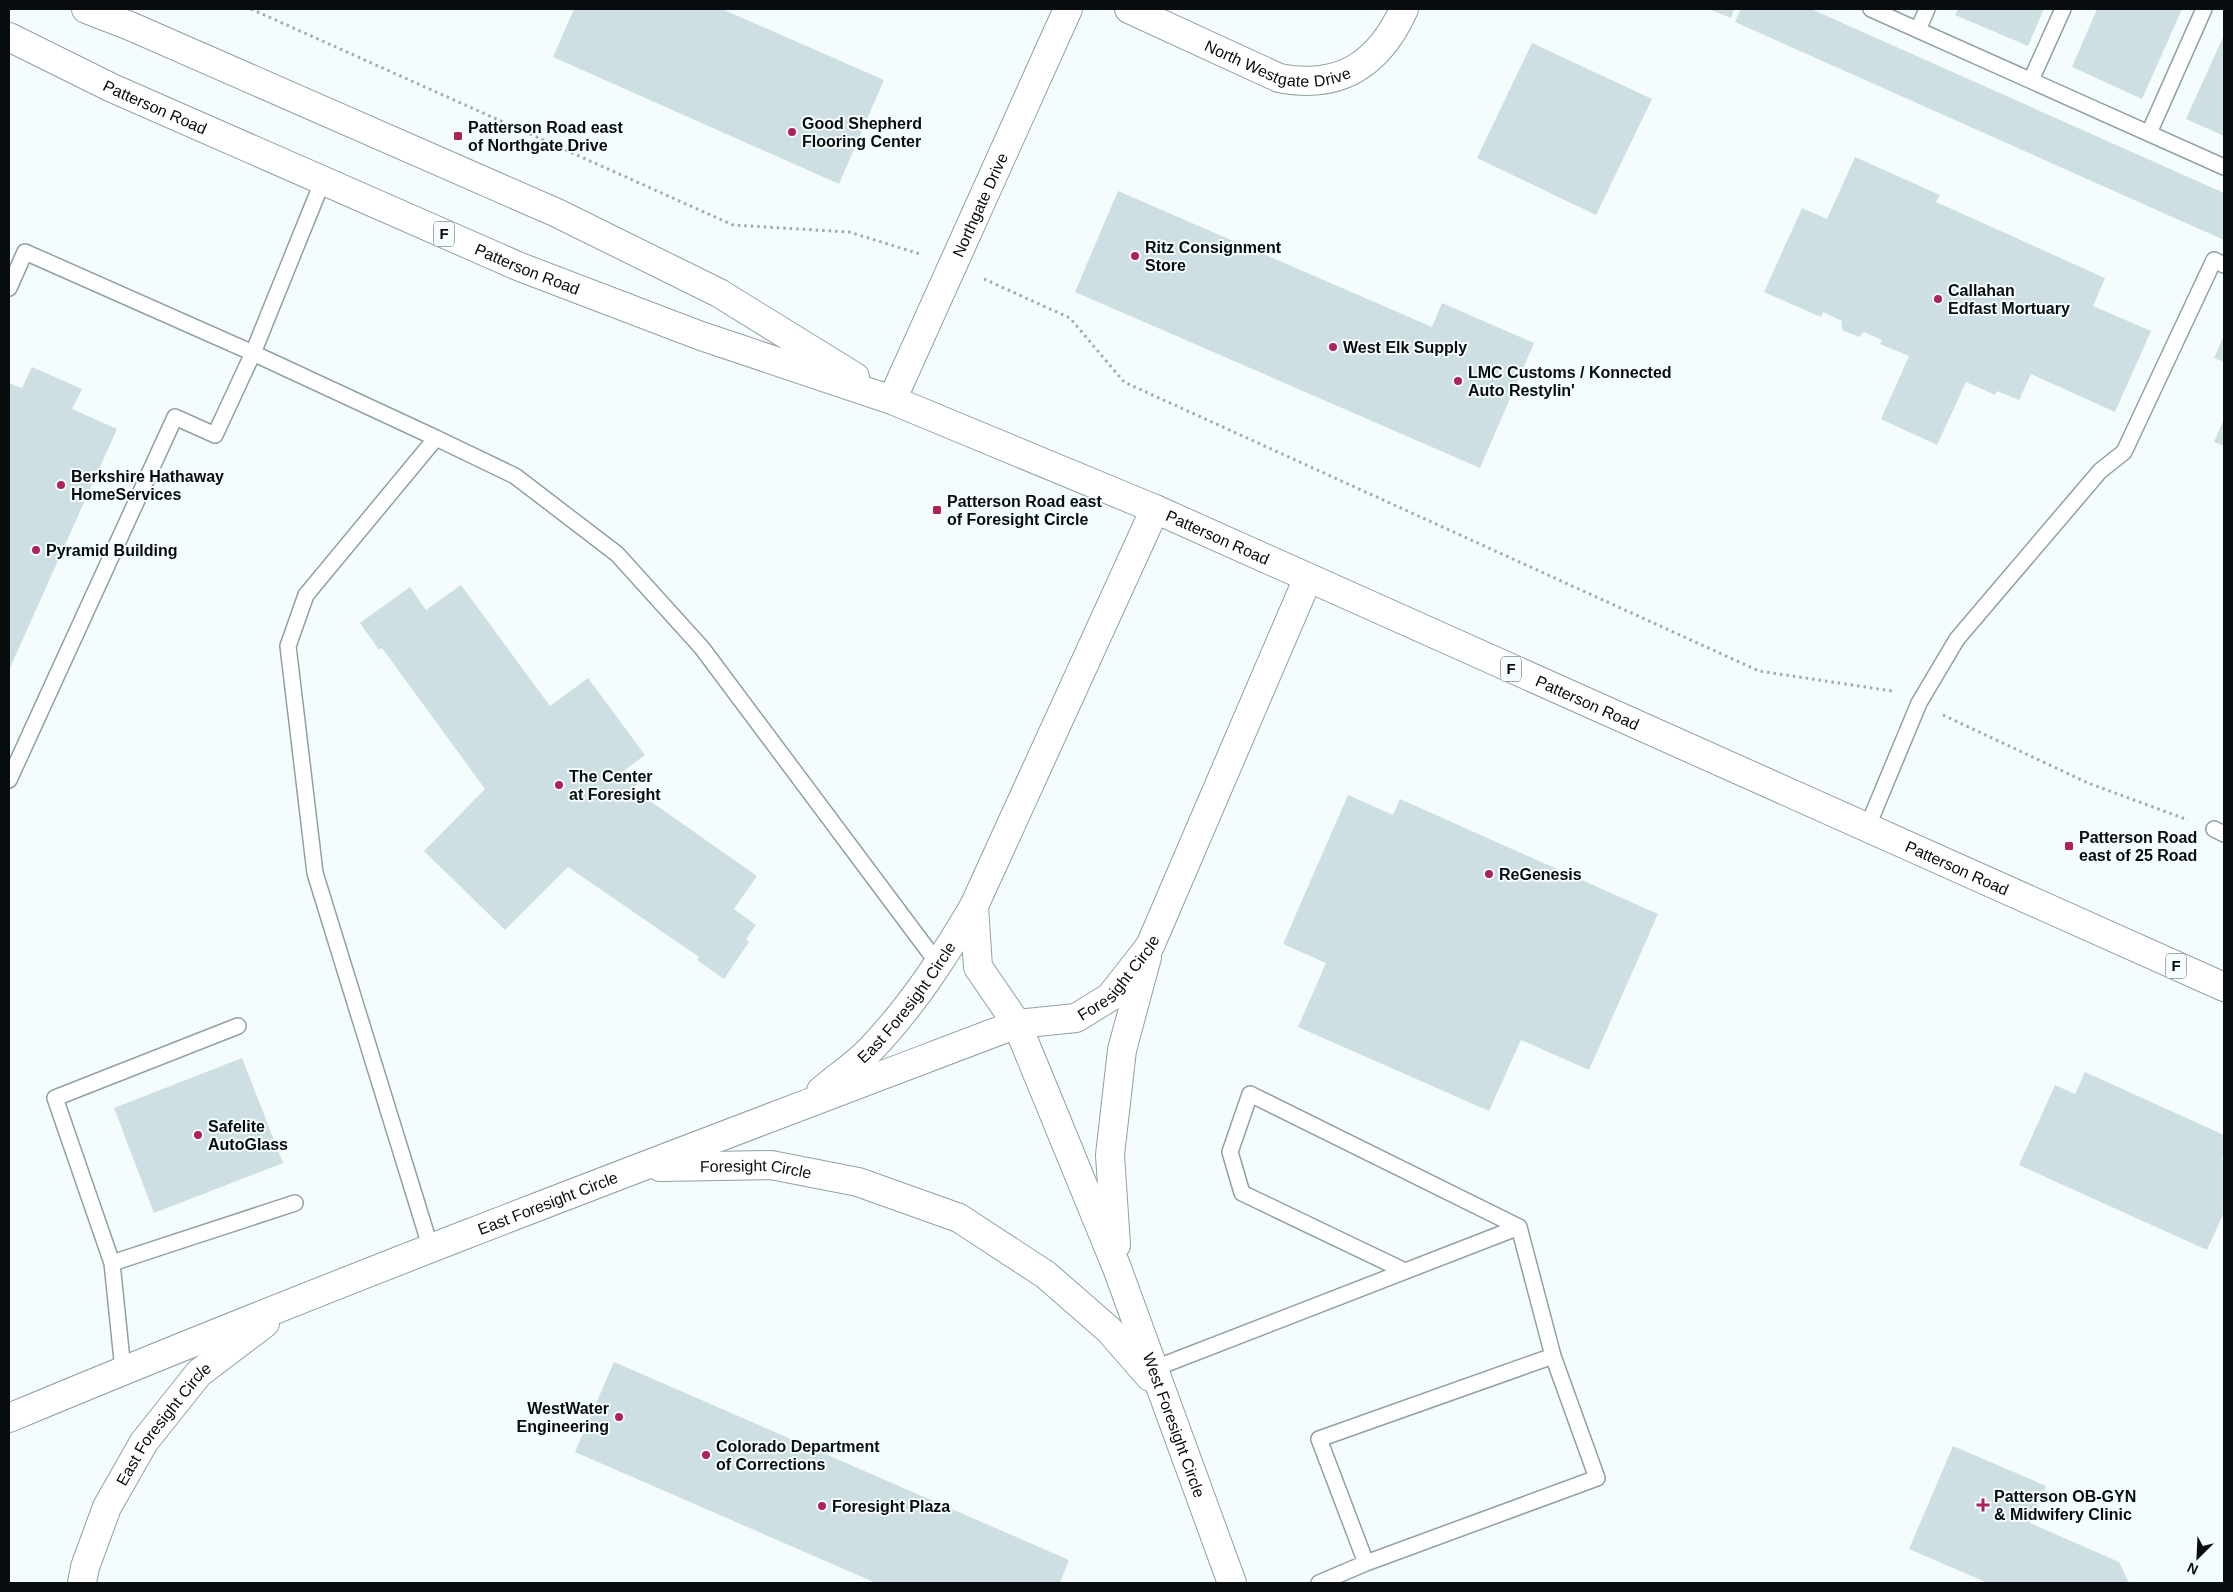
<svg xmlns="http://www.w3.org/2000/svg" width="2233" height="1592" font-family="Helvetica,sans-serif">
<style>
.building{fill:#cddfe3}
.lines{fill:none;stroke-linecap:round;stroke-linejoin:round}
.lane-casing{stroke:#90a1a4;stroke-width:18}
.street-casing{stroke:#90a1a4;stroke-width:30}
.primary-casing{stroke:#90a1a4;stroke-width:30}
.path{stroke:#a3aaac;stroke-width:3;stroke-dasharray:2.5 4;stroke-linecap:butt}
.lane{stroke:#fff;stroke-width:15}
.street{stroke:#fff;stroke-width:28}
.primary{stroke:#fff;stroke-width:28}
.poi-dot{fill:#ae215c;stroke:#f5fcfe;stroke-width:2}
.labels{text-anchor:middle;stroke-width:4;stroke-linejoin:round;paint-order:stroke}
.shield{fill:#f5fcfe;stroke:#4e5456;stroke-width:1}
.shield-label{font-size:15px;font-weight:bold;fill:#070c0e}
.street-label{font-size:16px;fill:#070c0e;stroke:#f5fcfe}
.poi-label{font-size:16px;font-weight:bold;fill:#070c0e;stroke:#f5fcfe;text-anchor:start}
</style>
<rect width="100%" height="100%" fill="#f5fcfe"/>
<!-- building -->
<path class="building" d="M574 9H722L884 80 839 184 553 57Z
M1709 9H1734L1731 18Z
M1741 9H1811L2224 193V240L1735 22Z
M1958 9H2044L2028 46 1955 15Z
M2097 9H2182L2142 99 2072 67Z
M2224 35V136L2186 119Z
M1532 43 1652 99 1596 215 1477 158Z
M1855 157 1940 195 1936 202 2105 278 2093 306 2151 331 2115 412 2031 374 2019 400 1997 391 1995 395 1966 382 1937 445 1881 419 1909 356 1880 344 1882 340 1864 332 1859 337 1842 330V321L1823 312 1821 317 1764 292 1802 208 1827 219Z
M1118 191 1432 327 1442 303 1534 343 1480 468 1075 292Z
M2224 335V362L2214 358Z
M32 367 82 389 72 409 117 429 9 670V383L22 388Z
M2224 419V446L2214 442Z
M461 585 550 706 588 678 645 755 625 770 639 782 633 789 757 876 734 909 756 925 746 939 749 942 724 979 697 960 699 957 568 867 505 930 424 851 485 789 382 648 379 650 360 623 410 587 426 610Z
M1348 795 1393 815 1400 799 1658 914 1589 1070 1521 1040 1489 1111 1298 1027 1326 963 1283 944Z
M242 1058 283 1163 154 1213 114 1108Z
M2085 1072 2224 1135V1154L2222 1159 2224 1160V1212L2207 1250 2019 1165 2055 1085 2075 1094Z
M614 1362 1069 1560 1060 1583H876L575 1452Z
M1953 1446 2046 1486 2030 1523 2119 1562 2129 1583H1988L1909 1549Z"/>
<g class="lines">
<!-- lane casing -->
<g class="lane-casing">
<path id="lane" d="M1871 9 2224 167
M1918 30 1927 9
M2031 80 2063 9
M2149 133 2204 9
M9 288 25 252 253 353 436 438
M9 780 175 417 215 435 253 353 323 180
M1867 828 1919 703 1957 639 2100 471 2124 452 2214 260 2224 265
M2214 829 2224 834
M1519 1227 1553 1356 1597 1478 1366 1563 1319 1439 1553 1356
M431 1249 315 873 288 646 306 595 436 438 515 476 617 554 702 648 939 965
M112 1263 295 1203
M1153 1369 1519 1227 1250 1094 1230 1152 1242 1193 1405 1271
M123 1370 112 1263 55 1098 238 1026
M1319 1583 1366 1563"/>
</g>
<!-- street casing -->
<g class="street-casing">
<g id="street">
<path id="s1" d="M1129 9 1279 78C1340 90 1379 64 1404 9"/>
<path id="s2" d="M892 400 1068 9"/>
<path id="s3" d="M974 906 978 967 1017 1024 1117 1268 1232 1583"/>
<path id="s4" d="M821 1091C837 1077 856 1065 871 1049 912 1006 944 957 974 906L1155 509"/>
<path id="s5" d="M660 1167 771 1165 858 1182 959 1218 1046 1275 1109 1330 1150 1377"/>
<path d="M1116 1245 1110 1155 1122 1050 1147 957"/>
<path id="s6" d="M9 1418C342 1279 680 1152 1017 1024L1076 1018 1110 997 1150 946 1308 578"/>
<path id="s7" d="M82 1583 85 1567 107 1507 144 1442 199 1373 265 1323"/>
</g>
</g>
<!-- primary casing -->
<g class="primary-casing">
<g id="primary">
<path d="M86 9 130 26 557 213 719 293 855 377"/>
<path id="s8" d="M9 37 112 88 520 267 701 336 892 400 1155 509 2224 987"/>
</g>
</g>
<!-- path -->
<path class="path" d="M251 9 733 225 849 232 920 254
M984 279 1070 318 1124 382 1759 671 1892 691
M1943 715 2088 783 2188 820"/>
<!-- lane -->
<use href="#lane" class="lane"/>
<!-- street -->
<use href="#street" class="street"/>
<!-- primary -->
<use href="#primary" class="primary"/>
</g>
<!-- markers -->
<g class="poi-dot">
<circle cx="792" cy="132" r="5"/>
<rect x="453" y="131" width="10" height="10" rx="2.5"/>
<circle cx="1135" cy="256" r="5"/>
<circle cx="1938" cy="299" r="5"/>
<circle cx="1333" cy="347" r="5"/>
<circle cx="1458" cy="381" r="5"/>
<circle cx="61" cy="485" r="5"/>
<rect x="932" y="505" width="10" height="10" rx="2.5"/>
<circle cx="36" cy="550" r="5"/>
<circle cx="559" cy="785" r="5"/>
<rect x="2064" y="841" width="10" height="10" rx="2.5"/>
<circle cx="1489" cy="874" r="5"/>
<circle cx="198" cy="1135" r="5"/>
<circle cx="619" cy="1417" r="5"/>
<circle cx="706" cy="1455" r="5"/>
<path d="M1980.5 1497.5h5v5h5v5h-5v5h-5v-5h-5v-5h5z"/>
<circle cx="822" cy="1506" r="5"/>
</g>
<g class="labels">
<!-- shield labels -->
<g class="shield">
<rect x="434" y="221.5" width="20" height="25" rx="4"/>
<rect x="1501" y="656.5" width="20" height="25" rx="4"/>
<rect x="2166" y="953.5" width="20" height="25" rx="4"/>
</g>
<g class="shield-label">
<text x="444" y="239">F</text>
<text x="1511" y="674">F</text>
<text x="2176" y="971">F</text>
</g>
<!-- street labels -->
<g class="street-label">
<text dy="6" stroke="none"><textPath href="#s1" startOffset="161">North Westgate Drive</textPath></text>
<text dy="6" stroke="none"><textPath href="#s8" startOffset="162">Patterson Road</textPath></text>
<text dy="6" stroke="none"><textPath href="#s2" startOffset="214">Northgate Drive</textPath></text>
<text dy="6" stroke="none"><textPath href="#s8" startOffset="568">Patterson Road</textPath></text>
<text dy="6" stroke="none"><textPath href="#s8" startOffset="1309">Patterson Road</textPath></text>
<text dy="6" stroke="none"><textPath href="#s8" startOffset="1714">Patterson Road</textPath></text>
<text dy="6" stroke="none"><textPath href="#s8" startOffset="2119">Patterson Road</textPath></text>
<text dy="6" stroke="none"><textPath href="#s6" startOffset="1201">Foresight Circle</textPath></text>
<text dy="6" stroke="none"><textPath href="#s4" startOffset="124">East Foresight Circle</textPath></text>
<text dy="6" stroke="none"><textPath href="#s5" startOffset="96">Foresight Circle</textPath></text>
<text dy="6" stroke="none"><textPath href="#s6" startOffset="580">East Foresight Circle</textPath></text>
<text dy="6" stroke="none"><textPath href="#s7" startOffset="181">East Foresight Circle</textPath></text>
<text dy="6" stroke="none"><textPath href="#s3" startOffset="561">West Foresight Circle</textPath></text>
</g>
<!-- poi labels -->
<g class="poi-label">
<text x="802" y="129">Good Shepherd<tspan x="802" dy="18">Flooring Center</tspan></text>
<text x="468" y="133">Patterson Road east<tspan x="468" dy="18">of Northgate Drive</tspan></text>
<text x="1145" y="253">Ritz Consignment<tspan x="1145" dy="18">Store</tspan></text>
<text x="1948" y="296">Callahan<tspan x="1948" dy="18">Edfast Mortuary</tspan></text>
<text x="1343" y="353">West Elk Supply</text>
<text x="1468" y="378">LMC Customs / Konnected<tspan x="1468" dy="18">Auto Restylin'</tspan></text>
<text x="71" y="482">Berkshire Hathaway<tspan x="71" dy="18">HomeServices</tspan></text>
<text x="947" y="507">Patterson Road east<tspan x="947" dy="18">of Foresight Circle</tspan></text>
<text x="46" y="556">Pyramid Building</text>
<text x="569" y="782">The Center<tspan x="569" dy="18">at Foresight</tspan></text>
<text x="2079" y="843">Patterson Road<tspan x="2079" dy="18">east of 25 Road</tspan></text>
<text x="1499" y="880">ReGenesis</text>
<text x="208" y="1132">Safelite<tspan x="208" dy="18">AutoGlass</tspan></text>
<text x="609" y="1414" text-anchor="end">WestWater<tspan x="609" dy="18">Engineering</tspan></text>
<text x="716" y="1452">Colorado Department<tspan x="716" dy="18">of Corrections</tspan></text>
<text x="1994" y="1502">Patterson OB-GYN<tspan x="1994" dy="18">&amp; Midwifery Clinic</tspan></text>
<text x="832" y="1512">Foresight Plaza</text>
</g>
</g>
<!-- border -->
<rect width="2233" height="1592" fill="none" stroke="#070c0e" stroke-width="20"/>
<!-- north arrow -->
<g transform="translate(2198 1557) rotate(204)" stroke="#f5fcfe" stroke-width="4" paint-order="stroke">
<path d="M0-4L9 19L0 12L-9 19Z" fill="#070c0e"/>
<text y="-8" font-size="14" font-weight="bold" text-anchor="middle" fill="#070c0e">N</text>
</g>
</svg>
